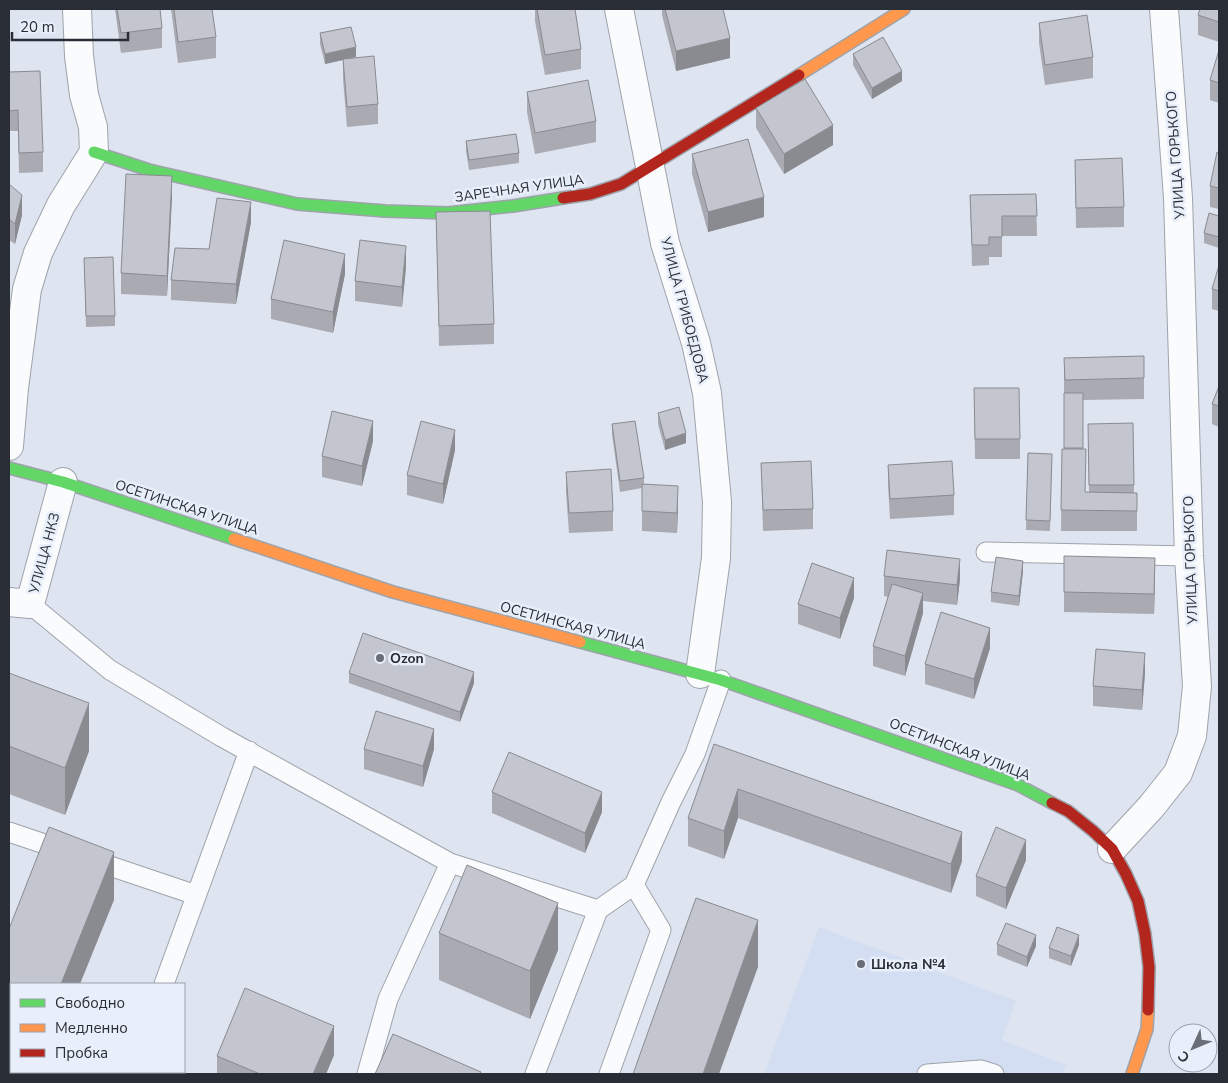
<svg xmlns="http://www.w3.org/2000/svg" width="1228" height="1083" font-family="'Nunito Sans',sans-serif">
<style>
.built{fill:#d3def2}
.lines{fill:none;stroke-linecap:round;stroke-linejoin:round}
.lane-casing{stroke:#9ea3ab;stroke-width:21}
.street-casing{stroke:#9ea3ab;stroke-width:30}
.fast-casing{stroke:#9ea3ab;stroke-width:14}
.slow-casing{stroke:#9ea3ab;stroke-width:14}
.jam-casing{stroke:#9ea3ab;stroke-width:14}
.lane{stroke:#fafbfd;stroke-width:19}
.street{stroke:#fafbfd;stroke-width:28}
.fast{stroke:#63d668;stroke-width:11}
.slow{stroke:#ff974d;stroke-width:11}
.jam{stroke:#b3261e;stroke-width:11}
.wall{fill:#a9aab2}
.shaded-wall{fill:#898b91}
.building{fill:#c4c6cf;stroke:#898b91}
.poi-dot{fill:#686d76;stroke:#e8effb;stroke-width:2}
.labels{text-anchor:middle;stroke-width:5;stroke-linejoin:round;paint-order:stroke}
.street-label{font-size:14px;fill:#292d35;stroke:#e8effb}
.poi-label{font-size:14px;font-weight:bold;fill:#292d35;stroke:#e8effb;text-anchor:start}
</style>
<rect width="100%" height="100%" fill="#dee4f0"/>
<!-- built -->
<path class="built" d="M819 927 1016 1001 1002 1040 1066 1065 1062 1074H764Z"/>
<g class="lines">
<!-- lane casing -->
<g class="lane-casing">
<path id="lane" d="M986 552 1189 556
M30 604 110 670 222 737 450 863 598 910 634 885 671 802 695 754 721 680
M9 832 196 895
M164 984 249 751
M131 1074 132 1072
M367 1074 388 999 450 863
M535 1074 598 910
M609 1074 661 930 634 885
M927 1074 981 1070 994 1074"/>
</g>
<!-- street casing -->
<g class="street-casing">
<path id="street" d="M619 9 665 243 696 343 707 393 717 502 716 558 700 674
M9 446 14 388 27 289 38 253 61 205 94 152 93 127 84 95 79 56 77 9
M9 602 30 604 63 482
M1112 849 1151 807 1178 773 1192 736 1197 686 1189 556 1178 198 1164 9"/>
</g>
<!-- fast casing -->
<g class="fast-casing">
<path id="fast" d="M94 152 149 170 297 204 385 211 448 213 513 206 563 198
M9 468 63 482 234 539
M580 642 721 680 1018 785 1052 803"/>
</g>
<!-- slow casing -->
<g class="slow-casing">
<path id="slow" d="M799 75 904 9
M234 539 393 592 580 642
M1132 1074 1147 1029 1148 1010"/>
</g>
<!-- jam casing -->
<g class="jam-casing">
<path id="jam" d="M563 198 590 194 621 184 799 75
M1052 803 1068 811 1093 831 1112 849 1126 874 1138 901 1145 934 1149 967 1148 1010"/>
</g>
<!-- lane -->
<use href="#lane" class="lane"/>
<!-- street -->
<use href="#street" class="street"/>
<!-- fast -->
<use href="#fast" class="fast"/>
<!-- slow -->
<use href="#slow" class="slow"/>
<!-- jam -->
<use href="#jam" class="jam"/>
</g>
<!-- wall -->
<path class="wall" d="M115 9H160L162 28V48L121 53Z
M171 9H212L216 37V58L178 63Z
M535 9H575L581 49V69L545 75 535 21Z
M662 9H723L730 58 676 71 662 15Z
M1219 9V42L1198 35V15Z
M1039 23 1093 57V78L1045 85 1039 43Z
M320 33 356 57 350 58 378 104V124L347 127 343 79V60L325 64 320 44Z
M1219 50V103L1210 100V80Z
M853 54 902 81 872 99 853 65Z
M9 72 43 152V172L19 173 18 131H9Z
M527 92 596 121V142L535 154 527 112Z
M756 108 833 145 784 174 756 128Z
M466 141 519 153V163L469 170 466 151Z
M1219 153V209L1210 207V186Z
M692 154 764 217 708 232 692 174Z
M1075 160 1124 207V227L1076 228Z
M9 184 22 215 15 244 9 240Z
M1036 194 1037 236H1002V257H989V265L972 266 970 195Z
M172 196 167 296 121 294V273Z
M436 212 494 324V344L439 346Z
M1219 216V248L1204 243V233Z
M251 222 236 304 171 300V280L209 249Z
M84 258 115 316V326L86 327Z
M1219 265V311L1212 309V289Z
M406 267 402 307 355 301V281Z
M345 274 333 333 271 319V299Z
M1144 356V399L1083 400V449L1085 492H1089L1088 444 1133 423 1134 493H1137V531H1061L1062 449H1064V358Z
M1219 386V427L1212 424V404Z
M974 388 1020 439V459H975Z
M658 413 686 443 665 450 658 424Z
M612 424 644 478V484L678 506 677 533 642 531V488L620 492 612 434Z
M373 441 362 486 322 477V456Z
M455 450 443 504 407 495V475Z
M1028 453 1052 454 1050 531 1026 530Z
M761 463 813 509V529L763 531Z
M888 465 954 495V515L890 519 888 485Z
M566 472 613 511V531L569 533 566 492Z
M1023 571 1019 606 991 602V592Z
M884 576 960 579 957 605 923 601V613L905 676 873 666V646L888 597 884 596Z
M1155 578 1154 614 1064 612V592Z
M854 598 840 639 798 624V604Z
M990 648 974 699 925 684V664Z
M9 673 89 751 65 815 9 794Z
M349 673 474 683 460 722 349 683Z
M1145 673 1142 710 1093 706V686Z
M714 744 962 861 951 893 738 818 724 859 688 846V818Z
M364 749H434L423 787 364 769Z
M492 792 602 812 585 853 492 813Z
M1026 860 1006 909 976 896V876Z
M114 900 11 984V1045L9 1044V929Z
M439 933 558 950 530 1019 439 980Z
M997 944 1036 946 1027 967 997 955Z
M1079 945 1071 966 1049 958V948Z
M334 1055 326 1074H217V1056Z"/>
<!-- shaded-wall -->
<path class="shaded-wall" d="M730 38V58L676 71V51Z
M356 47V57L325 64V54Z
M902 71V81L872 99V88Z
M833 125V145L784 174V154Z
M172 176V196L167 296V276Z
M22 195V215L15 244V224Z
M764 197V217L708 232V212Z
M251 202V222L236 304V284Z
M406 246V267L402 307V287Z
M345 254V274L333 333V312Z
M373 421V441L362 486V466Z
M455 430V450L443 504V484Z
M686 433V443L665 450V440Z
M678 486V506L677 533V513Z
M1155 558V578L1154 614V594Z
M960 559V579L957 605V585Z
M1023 561V571L1019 606V596Z
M854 578V598L840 639V618Z
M923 593V613L905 676V656Z
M990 628V648L974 699V679Z
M1145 653V673L1142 710V690Z
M474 672V683L460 722V712Z
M89 703V751L65 815V768Z
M434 729V749L423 787V766Z
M738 789V818L724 859V831Z
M602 792V812L585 853V833Z
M962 832V861L951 893V864Z
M1026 840V860L1006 909V888Z
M114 852V900L80 984H61Z
M558 903V950L530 1019V971Z
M758 920V967L719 1074H703Z
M1036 935V946L1027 967V957Z
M1079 935V945L1071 966V956Z
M334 1026V1055L326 1074H313Z"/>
<!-- building -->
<path class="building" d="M117 9H160L162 28 121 33Z
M174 9H212L216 37 178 42Z
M537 9H575L581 49 545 55Z
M665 9H723L730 38 676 51Z
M1200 9H1219V22L1198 15Z
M1087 15 1093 57 1045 65 1039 23Z
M351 27 356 47 325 54 320 33Z
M883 37 902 71 872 88 853 54Z
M1219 50V83L1210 80Z
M374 56 378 104 347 107 343 59Z
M40 71 43 152 19 153 18 110 9 111V72Z
M805 79 833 125 784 154 756 108Z
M588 80 596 121 535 133 527 92Z
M516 134 519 153 469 160 466 141Z
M748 139 764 197 708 212 692 154Z
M1217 152 1219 153V188L1210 186Z
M1122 158 1124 207 1076 208 1075 160Z
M126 174 172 176 167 276 121 273Z
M9 184 22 195 15 224 9 219Z
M1036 194 1037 216H1002V237H989V245H972L970 195Z
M217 198 251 202 236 284 171 280 175 248 209 249Z
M490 211 494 324 439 326 436 212Z
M1209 213 1219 216V237L1204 233Z
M284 240 345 254 333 312 271 299Z
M360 240 406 246 402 287 355 281Z
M113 257 115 316H86L84 258Z
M1219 265V291L1212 289Z
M1144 356V378L1065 380 1064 358Z
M1219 386V406L1212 404Z
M974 388H1019L1020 439H975Z
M1064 393H1083V448H1064Z
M679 407 686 433 665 440 658 413Z
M332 411 373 421 362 466 322 456Z
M421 421 455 430 443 484 407 475Z
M635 421 644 478 620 481 612 424Z
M1133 423 1134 485H1089L1088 424Z
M1062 449H1086L1085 492 1137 493V511L1061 510Z
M1028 453 1052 454 1050 521 1026 520Z
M811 461 813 509 763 510 761 463Z
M952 461 954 495 890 499 888 465Z
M611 469 613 511 569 513 566 472Z
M642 484 678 486 677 513 642 511Z
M887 550 960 559 957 585 884 576Z
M1064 556 1155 558 1154 594 1064 592Z
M996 557 1023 561 1019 596 991 592Z
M812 563 854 578 840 618 798 604Z
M892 584 923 593 905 656 873 646Z
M941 612 990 628 974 679 925 664Z
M363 633 474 672 460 712 349 673Z
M1096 649 1145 653 1142 690 1093 686Z
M9 673 89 703 65 768 9 746Z
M376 711 434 729 423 766 364 749Z
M714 744 962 832 951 864 738 789 724 831 688 818Z
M509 752 602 792 585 833 492 792Z
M49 827 114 852 61 984H11V998L9 997V929Z
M996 827 1026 840 1006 888 976 876Z
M467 865 558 903 530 971 439 933Z
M696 898 758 920 703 1074H633Z
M1006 923 1036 935 1027 957 997 944Z
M1057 927 1079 935 1071 956 1049 948Z
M245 988 334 1026 313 1074H260L217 1056Z
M393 1034 481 1072 480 1074H375Z"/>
<!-- markers -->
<g class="poi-dot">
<circle cx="380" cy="658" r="5"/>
<circle cx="861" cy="964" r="5"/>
</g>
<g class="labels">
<!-- street labels -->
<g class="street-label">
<text transform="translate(1175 155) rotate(-94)" y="5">УЛИЦА ГОРЬКОГО</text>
<text transform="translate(519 188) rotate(-8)" y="5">ЗАРЕЧНАЯ УЛИЦА</text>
<text transform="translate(685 310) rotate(75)" y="5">УЛИЦА ГРИБОЕДОВА</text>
<text transform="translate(187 507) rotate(18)" y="5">ОСЕТИНСКАЯ УЛИЦА</text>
<text transform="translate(44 553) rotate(-75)" y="5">УЛИЦА НКЗ</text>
<text transform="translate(1190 560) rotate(-92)" y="5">УЛИЦА ГОРЬКОГО</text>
<text transform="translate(573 625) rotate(15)" y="5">ОСЕТИНСКАЯ УЛИЦА</text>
<text transform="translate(960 749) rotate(21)" y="5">ОСЕТИНСКАЯ УЛИЦА</text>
</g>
<!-- poi labels -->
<g class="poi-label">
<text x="390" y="663">Ozon</text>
<text x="871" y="969">Школа №4</text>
</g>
</g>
<!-- border -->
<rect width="1228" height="1083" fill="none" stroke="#292d35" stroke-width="20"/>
<!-- legend -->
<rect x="10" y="983" width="175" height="90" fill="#e8effb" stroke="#9ca1ac"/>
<rect x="20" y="999" width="25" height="8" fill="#63d668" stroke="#9ca1ac"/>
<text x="55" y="1008" font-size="15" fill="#292d35">Свободно</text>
<rect x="20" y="1024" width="25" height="8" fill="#ff974d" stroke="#9ca1ac"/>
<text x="55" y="1033" font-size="15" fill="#292d35">Медленно</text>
<rect x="20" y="1049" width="25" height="8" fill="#b3261e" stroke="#9ca1ac"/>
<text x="55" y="1058" font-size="15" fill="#292d35">Пробка</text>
<!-- north arrow -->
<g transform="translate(1193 1048) rotate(226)"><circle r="24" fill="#e8effb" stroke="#9ca1ac"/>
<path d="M0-4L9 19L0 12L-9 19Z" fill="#686d76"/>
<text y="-8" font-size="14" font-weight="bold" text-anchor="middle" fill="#292d35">С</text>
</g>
<!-- scale -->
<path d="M12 32v8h116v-8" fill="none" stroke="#292d35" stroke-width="2.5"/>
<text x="20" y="32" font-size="15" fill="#292d35" stroke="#e8effb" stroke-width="4" paint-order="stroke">20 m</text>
</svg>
